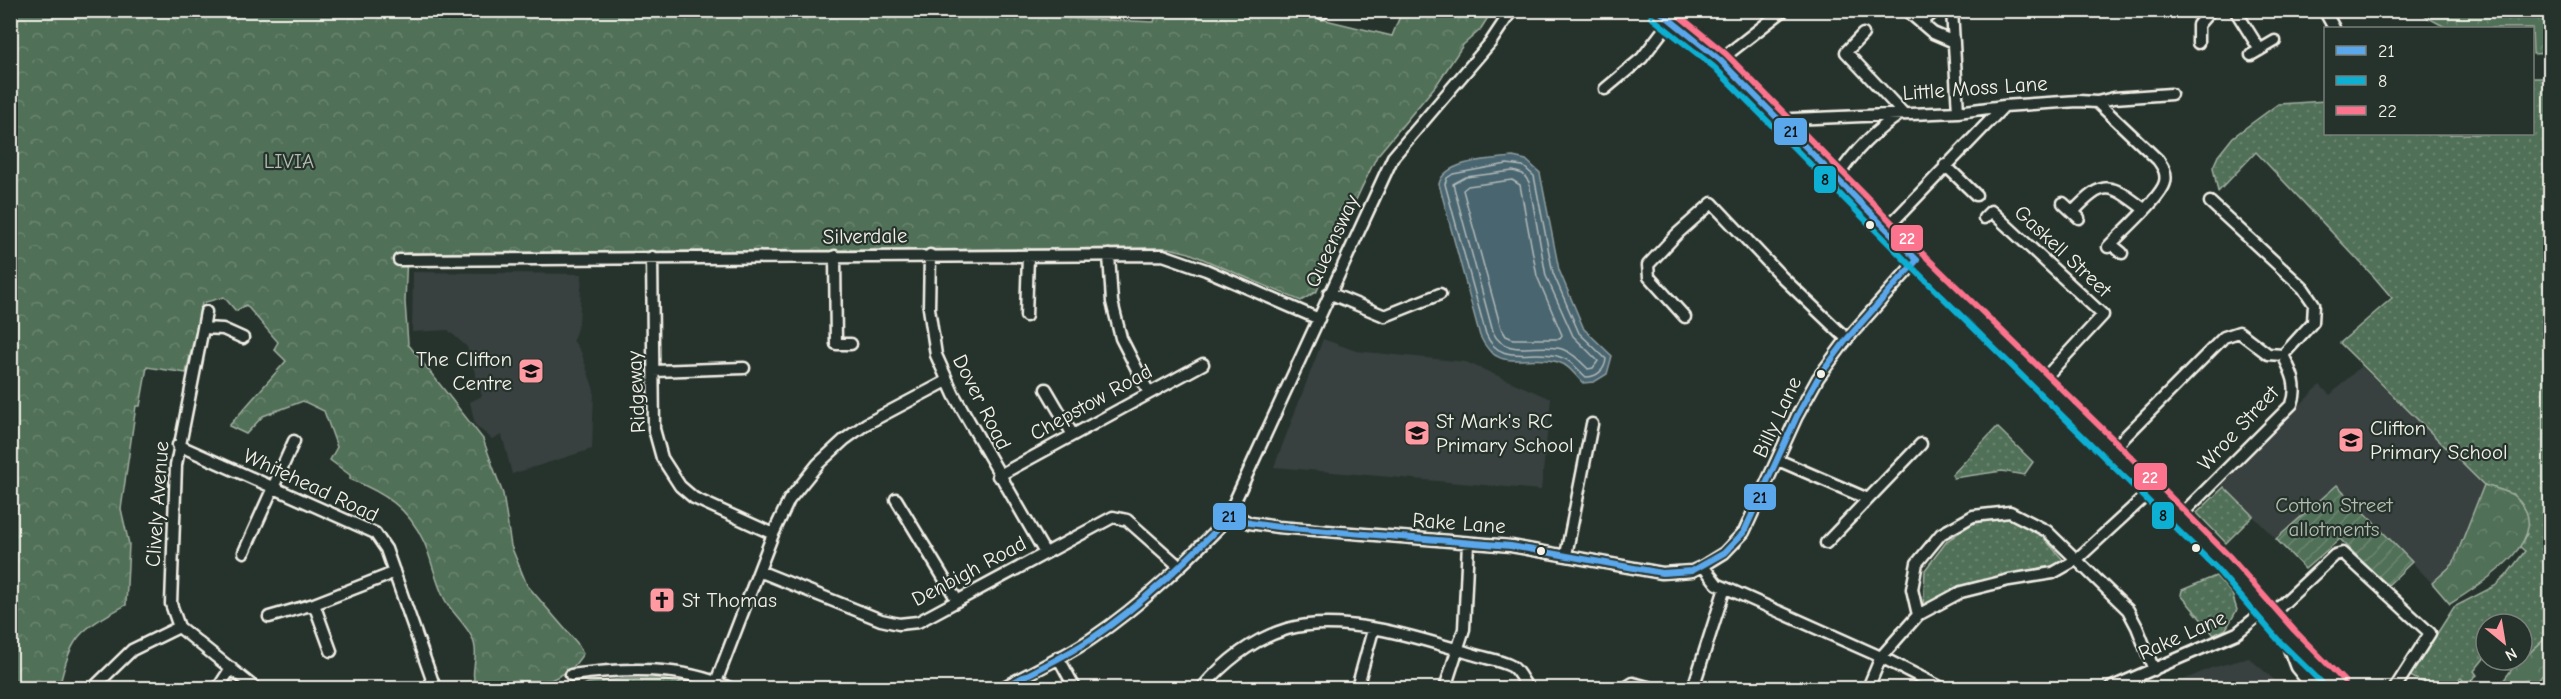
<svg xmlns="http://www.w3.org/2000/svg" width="2561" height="699" font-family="'Comic Neue',sans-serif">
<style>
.built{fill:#38403f}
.grass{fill:url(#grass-dots);stroke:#a2b0a0;stroke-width:1.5}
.forest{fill:url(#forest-crowns);stroke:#a2b0a0;stroke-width:1.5}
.garden{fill:url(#garden-furrows);stroke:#a2b0a0;stroke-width:1.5}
.water{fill:#4a656f;stroke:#8e9d9f;stroke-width:1.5}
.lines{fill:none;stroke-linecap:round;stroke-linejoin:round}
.shore{stroke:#b0b9b8;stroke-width:1.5}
.street-casing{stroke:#f4f1e8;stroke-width:15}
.primary-casing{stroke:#f4f1e8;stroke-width:20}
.street{stroke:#26332d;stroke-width:10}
.primary{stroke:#26332d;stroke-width:15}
.bus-1-casing{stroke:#26332d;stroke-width:10}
.bus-2-casing{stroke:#26332d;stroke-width:10}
.bus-3-casing{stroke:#26332d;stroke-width:10}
.bus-1{stroke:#5aa8eb;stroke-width:6}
.bus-2{stroke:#0dafd3;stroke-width:6}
.bus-3{stroke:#fc738d;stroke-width:6}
.bus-dot{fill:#f4f1e8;stroke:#26332d;stroke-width:2}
.labels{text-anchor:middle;stroke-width:4.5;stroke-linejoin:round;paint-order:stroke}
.street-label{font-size:21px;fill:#f4f1e8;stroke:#26332d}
.park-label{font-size:21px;fill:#b3bdae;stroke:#26332d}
.poi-label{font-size:21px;fill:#f4f1e8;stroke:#26332d;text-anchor:start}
.line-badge{stroke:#26332d;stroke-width:2}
.badge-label{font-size:16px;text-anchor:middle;font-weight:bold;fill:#fff}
.pale-badge-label{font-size:16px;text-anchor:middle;font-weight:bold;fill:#111}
</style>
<defs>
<pattern id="grass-dots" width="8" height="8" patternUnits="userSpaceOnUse" patternTransform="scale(1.5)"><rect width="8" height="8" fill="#517058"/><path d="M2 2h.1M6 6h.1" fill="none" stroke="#6b8570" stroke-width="1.8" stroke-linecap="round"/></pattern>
<pattern id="forest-crowns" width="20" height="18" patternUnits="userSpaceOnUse" patternTransform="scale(1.5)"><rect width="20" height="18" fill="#517058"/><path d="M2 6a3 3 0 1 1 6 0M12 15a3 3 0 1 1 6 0" fill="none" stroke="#6b8570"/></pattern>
<pattern id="garden-furrows" width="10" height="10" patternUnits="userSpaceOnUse" patternTransform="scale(1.5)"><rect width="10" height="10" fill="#517058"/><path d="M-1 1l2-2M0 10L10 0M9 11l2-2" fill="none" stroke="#6b8570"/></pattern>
</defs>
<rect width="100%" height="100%" fill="#26332d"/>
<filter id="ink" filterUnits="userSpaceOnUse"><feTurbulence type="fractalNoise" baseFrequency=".0167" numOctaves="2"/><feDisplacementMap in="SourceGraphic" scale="12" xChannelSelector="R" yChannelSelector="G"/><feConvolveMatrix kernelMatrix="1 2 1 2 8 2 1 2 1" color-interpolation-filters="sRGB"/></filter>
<g filter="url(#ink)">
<!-- built -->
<path class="built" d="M413 272 582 274 579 322 573 340 581 352 594 390 592 449 512 474 502 435 492 439 475 425 470 402 482 396 467 347 448 330 412 332Z
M1323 339 1356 351 1466 362 1551 399 1541 490 1274 467Z
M2361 366 2484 485 2453 564 2432 583 2337 485 2276 539 2221 484 2320 385 2330 395Z
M2249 658 2284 688H2165L2211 668Z"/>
<!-- grass -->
<path class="grass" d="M2533 78H2550V634L2522 660V624H2486V656L2474 671 2477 675 2466 684 2461 678 2447 688 2438 686 2434 688 2410 676 2454 607 2495 586 2506 576 2525 551 2519 546 2527 534 2513 494 2484 485 2340 343 2392 298 2375 278 2256 152 2218 192 2213 167 2218 156 2233 137 2278 104 2325 101 2326 134H2532Z
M1997 427 2033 462 2024 475 2002 471 1954 478 1952 475Z
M2224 487 2253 516 2226 543 2197 513Z
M2010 519 2041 535 2066 563 2009 574 1961 589 1923 608 1925 570 1947 541 1976 521Z
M2216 576 2232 594 2237 610 2226 629 2214 635 2181 595 2182 590Z"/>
<!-- forest -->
<path class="forest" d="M1043 10 1041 17 1154 22 1157 11 1314 10 1313 17 1392 36 1402 11H1492L1480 30 1463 45 1437 84 1377 156 1343 227 1317 291 1301 301 1189 253 1169 248 407 253 405 302 408 344 483 439 503 494 511 546 527 585 577 643 583 654 571 670 549 681H521L496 688H476C470 670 477 664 475 648 473 629 450 612 444 598 435 580 432 560 424 542 408 507 384 493 350 479V475L330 460 337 447 324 411 303 401 263 416 246 434 229 426 286 361 274 349 278 342 246 305 236 311 224 297 202 303 186 373 147 367 140 406H136L121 509 129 544 126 605C78 631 72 634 59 688H11V11Z
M2420 11H2550V53L2533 54 2532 28H2447L2428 18Z
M2484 485C2493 488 2507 490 2514 496 2561 536 2480 585 2450 604L2432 583 2453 564Z
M2550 634V666L2532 688H2498L2512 669Z
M622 679H660L706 688H578L588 683Z"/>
<!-- garden -->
<path class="garden" d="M2337 485 2412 562 2387 586 2340 539 2305 569 2276 539Z"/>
<!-- water -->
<path class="water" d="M1513 157 1526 160 1540 173 1559 270 1584 329 1612 356 1607 374 1594 382 1583 383C1575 375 1569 365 1558 362 1527 352 1498 376 1480 336L1439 184C1444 160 1493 159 1513 157Z"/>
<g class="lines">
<!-- shore -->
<path class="shore" d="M1507 164 1523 166 1534 176 1553 273 1579 333 1606 359C1605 370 1597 377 1586 377 1577 369 1571 360 1560 357 1533 347 1500 368 1486 334L1445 184 1447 178 1453 174Z
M1513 171 1523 174 1529 182 1546 276 1573 336 1598 361 1593 368 1588 369C1580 361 1573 353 1562 349 1539 342 1505 359 1493 332L1453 184 1466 177Z
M1512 180 1520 185 1537 276 1562 335 1560 339H1513L1506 336 1501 328 1463 190 1468 186Z"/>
<!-- street casing -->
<g class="street-casing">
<path id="street" d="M1906 10 1933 33 1954 42
M1952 10 1958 112
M2235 10 2260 50
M2324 10 2334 28
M1322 13V10
M1921 23 1935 11
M1863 34 1846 52 1903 113
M2198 43V25L2211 10
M2251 55 2275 41
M1720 60 1784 10
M1605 89 1642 58 1671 20
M2097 102 2158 160C2163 167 2167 173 2165 182 2162 197 2120 234 2108 247
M1784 126 1792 119 1958 112 2004 106 2078 101 2097 102 2114 98 2171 94
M1945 165 1976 195
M1836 179C1855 150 1873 132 1902 113
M2063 203 2079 218
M2073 212C2104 179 2110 183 2144 209
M1984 218 1991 211 2103 315 2042 381
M1886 229 2004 106
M2111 244 2122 253
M930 255 929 308 936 355 954 395 1045 553
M1109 255 1112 302 1121 338 1149 393
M835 256 836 344H851
M652 257 654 429 662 458 680 486 694 498 773 534
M399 260 1163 255 1206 270 1319 319
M1329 293 1385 316 1440 294
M1026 316 1028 256
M1685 317 1649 277 1648 265 1677 234 1712 203 1781 276 1847 339
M203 328 206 312
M243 338 223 329 203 328 176 465 171 604 179 627 255 688
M654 371 744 368
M1046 389 1073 435
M178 445 375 533 386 549 435 688
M2112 450 2224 337 2239 332 2268 354 2283 355 2313 322 2314 304 2303 288 2210 202
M1778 460 1868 499
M998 476 1203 364
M896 499 957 600
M1232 514 1234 503 1393 157 1490 43 1512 10
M2179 517 2292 404C2299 386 2291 371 2283 355
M1826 543 1921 444
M244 552 294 441
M1566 555 1592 424
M1703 566 1717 584 1881 657 1942 688
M759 571 881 620 899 624 918 622 1113 517 1127 520 1180 567
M314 604 331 651
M1918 615 1912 589 1917 563 1941 534 1973 516 2010 512 2047 531 2128 610 2137 627 2154 670
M2270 616 2335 555 2343 553 2430 633 2395 688
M269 617 314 604 386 576 394 571
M1058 657 1075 688
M571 675C623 668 681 665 730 688
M716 682 773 534 789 500 818 464 844 440 866 424 947 381
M93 688 132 650 179 627
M218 688 231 668
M1002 688C1031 672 1063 658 1091 639 1143 604 1189 559 1232 514L1250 523 1278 527 1511 546 1662 573 1692 571 1703 566 1724 553 1744 532 1797 416 1818 378 1847 339 1917 260
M1202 688C1225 661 1253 639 1287 629 1342 613 1419 638 1472 654 1484 658 1500 660 1511 666 1517 669 1521 678 1525 684L1524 688
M1357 688 1373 630
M1445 688 1464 629 1468 543
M1625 688 1633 683 1652 688
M1693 688 1725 588
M1868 688 1881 657 1918 615 1961 592 2009 580 2053 573 2076 560 2152 490
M2110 688 2237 633 2265 610"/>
</g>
<!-- primary casing -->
<g class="primary-casing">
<path id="primary" d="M1657 10 1720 60 1917 260 2112 450 2223 562 2287 636 2339 688
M2288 639 2298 666 2316 688"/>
</g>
<!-- street -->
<use href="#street" class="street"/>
<!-- primary -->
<use href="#primary" class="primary"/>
<!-- bus-1 casing -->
<g class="bus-1-casing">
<path id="bus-1" d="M1658 10 1720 60 1917 260
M1002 688C1032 672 1063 658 1091 639 1143 604 1188 559 1232 514L1250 523 1278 527 1511 546 1662 573 1692 571 1724 553 1744 532 1797 416 1818 378 1847 339 1917 260"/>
</g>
<!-- bus-2 casing -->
<g class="bus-2-casing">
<path id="bus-2" d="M1651 17 1714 67 1911 266 2216 568 2280 642 2327 688"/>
</g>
<!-- bus-3 casing -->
<g class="bus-3-casing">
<path id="bus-3" d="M1672 10 1726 54 1923 254 2118 444 2229 556 2294 630 2345 682"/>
</g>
<!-- bus-1 -->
<use href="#bus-1" class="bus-1"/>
<!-- bus-2 -->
<use href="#bus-2" class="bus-2"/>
<!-- bus-3 -->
<use href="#bus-3" class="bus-3"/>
</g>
</g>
<!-- icons -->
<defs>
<g id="school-square" transform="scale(1.35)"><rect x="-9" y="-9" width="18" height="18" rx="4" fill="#ff9aa2" stroke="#26332d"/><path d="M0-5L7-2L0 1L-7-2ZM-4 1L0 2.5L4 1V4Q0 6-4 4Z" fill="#111"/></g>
<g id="church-square" transform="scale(1.35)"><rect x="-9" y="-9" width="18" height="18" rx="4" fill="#ff9aa2" stroke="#26332d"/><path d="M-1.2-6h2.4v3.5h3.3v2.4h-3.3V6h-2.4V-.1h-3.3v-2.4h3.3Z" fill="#111"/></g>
</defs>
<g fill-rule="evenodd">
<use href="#school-square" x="531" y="371"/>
<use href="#school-square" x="1417" y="433"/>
<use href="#school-square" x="2351" y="440"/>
<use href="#church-square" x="662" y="600"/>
</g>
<!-- markers -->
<g class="bus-dot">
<circle cx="1870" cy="225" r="5"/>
<circle cx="1821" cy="374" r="5"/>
<circle cx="2196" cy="548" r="5"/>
<circle cx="1541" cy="551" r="5"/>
</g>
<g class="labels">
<!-- street labels -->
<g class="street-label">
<text transform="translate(1975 88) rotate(-4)" y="7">Little Moss Lane</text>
<text transform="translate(865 236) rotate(-1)" y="7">Silverdale</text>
<text transform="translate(1332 241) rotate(-65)" y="7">Queensway</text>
<text transform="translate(2063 251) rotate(43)" y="7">Gaskell Street</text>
<text transform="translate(636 392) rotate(-93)" y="7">Ridgeway</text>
<text transform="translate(982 402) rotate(63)" y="7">Dover Road</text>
<text transform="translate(1091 402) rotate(-29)" y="7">Chepstow Road</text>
<text transform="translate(1777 417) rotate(-65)" y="7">Billy Lane</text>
<text transform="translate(2238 428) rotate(-47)" y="7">Wroe Street</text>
<text transform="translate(311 485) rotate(25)" y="7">Whitehead Road</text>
<text transform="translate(157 504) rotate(-86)" y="7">Clively Avenue</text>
<text transform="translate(1459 523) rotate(4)" y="7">Rake Lane</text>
<text transform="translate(969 571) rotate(-28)" y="7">Denbigh Road</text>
<text transform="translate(2182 635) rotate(-24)" y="7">Rake Lane</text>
</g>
<!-- park labels -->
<g class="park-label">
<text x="289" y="168">LIVIA</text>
<text x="2334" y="512">Cotton Street<tspan x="2334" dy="24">allotments</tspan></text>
</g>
<!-- poi labels -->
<g class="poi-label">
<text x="512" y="366" text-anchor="end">The Clifton<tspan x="512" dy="24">Centre</tspan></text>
<text x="1436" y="428">St Mark's RC<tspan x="1436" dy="24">Primary School</tspan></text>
<text x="2370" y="435">Clifton<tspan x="2370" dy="24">Primary School</tspan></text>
<text x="682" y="607">St Thomas</text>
</g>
</g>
<g class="line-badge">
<rect x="1773" y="117" width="35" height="29" rx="6" fill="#5aa8eb"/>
<rect x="1813" y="165" width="24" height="29" rx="6" fill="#0dafd3"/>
<rect x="1890" y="224" width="34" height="28" rx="6" fill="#fc738d"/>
<rect x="2133" y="462" width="35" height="29" rx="6" fill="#fc738d"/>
<rect x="1743" y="483" width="34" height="28" rx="6" fill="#5aa8eb"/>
<rect x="2151" y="501" width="24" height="29" rx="6" fill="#0dafd3"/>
<rect x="1212" y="502" width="35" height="29" rx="6" fill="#5aa8eb"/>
</g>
<g class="badge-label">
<text x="1907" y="244">22</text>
<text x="2150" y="483">22</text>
</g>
<g class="pale-badge-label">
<text x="1791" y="137">21</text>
<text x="1825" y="185">8</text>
<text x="1760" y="503">21</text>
<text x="2163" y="521">8</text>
<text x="1229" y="522">21</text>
</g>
<!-- margin -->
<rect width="2561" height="699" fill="none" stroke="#26332d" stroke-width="36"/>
<rect x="18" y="18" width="2525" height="663" fill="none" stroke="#f4f1e8" stroke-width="2" filter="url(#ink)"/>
<!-- legend -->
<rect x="2324" y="27" width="210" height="108" fill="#26332d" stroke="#787f78" stroke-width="1.5"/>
<rect x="2336" y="46" width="30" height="9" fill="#5aa8eb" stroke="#787f78" stroke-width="1.5"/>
<text x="2378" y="57" font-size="18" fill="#f4f1e8">21</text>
<rect x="2336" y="76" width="30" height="9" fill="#0dafd3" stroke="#787f78" stroke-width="1.5"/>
<text x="2378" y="87" font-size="18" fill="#f4f1e8">8</text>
<rect x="2336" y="106" width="30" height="9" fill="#fc738d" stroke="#787f78" stroke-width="1.5"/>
<text x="2378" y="117" font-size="18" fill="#f4f1e8">22</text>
<!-- north arrow -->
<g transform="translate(2504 642) rotate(150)"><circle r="28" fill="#26332d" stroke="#787f78" stroke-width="1.5"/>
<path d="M0-4.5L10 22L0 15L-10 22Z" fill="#ff9aa2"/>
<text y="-9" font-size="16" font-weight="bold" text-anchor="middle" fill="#f4f1e8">N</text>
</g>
</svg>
